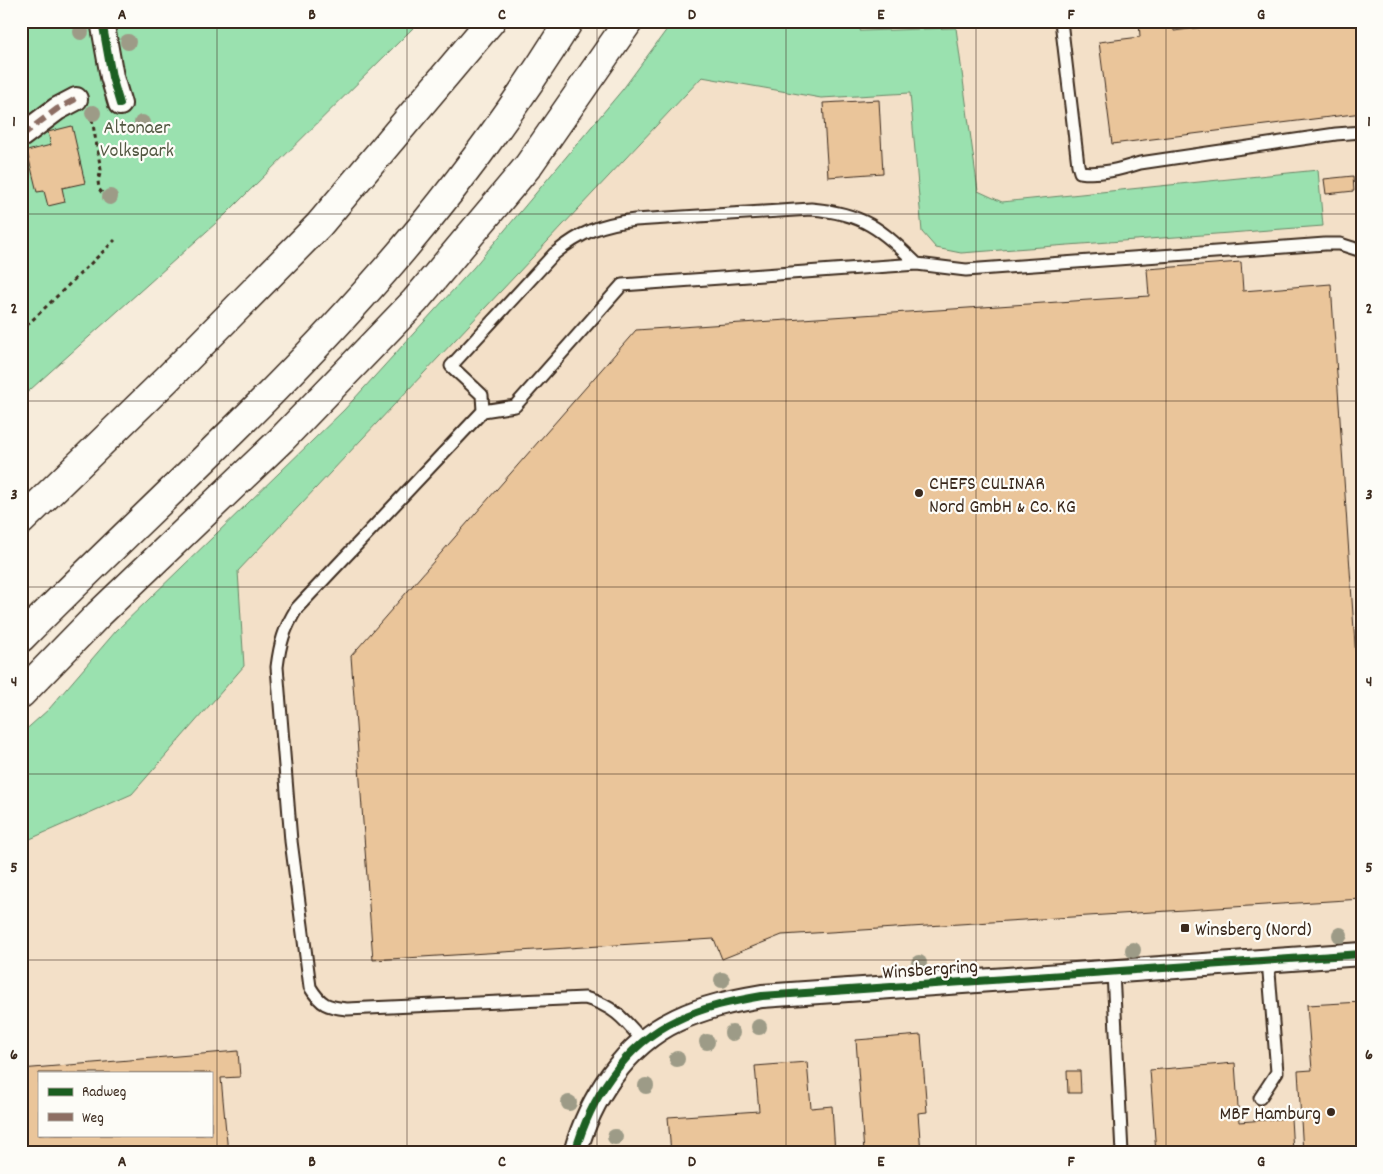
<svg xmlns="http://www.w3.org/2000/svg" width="1383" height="1174" font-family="Dekko,sans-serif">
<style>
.built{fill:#f3e0c8;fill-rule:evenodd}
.green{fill:#9ae1af;stroke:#6a8666}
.building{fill:#eac59a;stroke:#3b2a1e;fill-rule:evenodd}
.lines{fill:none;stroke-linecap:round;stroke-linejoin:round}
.service-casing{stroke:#3b2a1e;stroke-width:15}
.minor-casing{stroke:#3b2a1e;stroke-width:26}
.motorway-casing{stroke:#3b2a1e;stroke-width:31}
.path{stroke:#3b2a1e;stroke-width:3;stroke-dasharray:4 4;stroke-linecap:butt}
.service{stroke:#fdfcf7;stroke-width:11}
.minor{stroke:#fdfcf7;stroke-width:22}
.motorway{stroke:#fdfcf7;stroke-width:28}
.quiet{stroke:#8d6e63;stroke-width:6;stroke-dasharray:12 6;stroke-linecap:butt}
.cycleway-casing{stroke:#fdfcf7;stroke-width:11}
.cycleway{stroke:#1b5e20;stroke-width:8}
.tree{fill:#9d9b87}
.grid{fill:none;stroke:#3b2a1e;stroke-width:1;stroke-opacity:0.55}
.poi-dot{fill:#3b2a1e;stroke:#fdfcf7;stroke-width:2}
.labels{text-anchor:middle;stroke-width:4.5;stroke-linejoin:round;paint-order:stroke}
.park-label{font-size:20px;fill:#535842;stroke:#fdfcf7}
.poi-label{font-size:20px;fill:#3b2a1e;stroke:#fdfcf7;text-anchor:start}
.street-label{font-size:20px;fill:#3b2a1e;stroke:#fdfcf7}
.neatline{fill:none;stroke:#3b2a1e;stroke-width:2}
.grid-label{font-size:16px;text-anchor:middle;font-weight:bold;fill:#3b2a1e}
</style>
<rect width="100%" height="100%" fill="#f7ecdb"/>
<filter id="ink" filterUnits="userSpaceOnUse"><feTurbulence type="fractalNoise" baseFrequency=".02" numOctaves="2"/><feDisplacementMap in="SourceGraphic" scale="10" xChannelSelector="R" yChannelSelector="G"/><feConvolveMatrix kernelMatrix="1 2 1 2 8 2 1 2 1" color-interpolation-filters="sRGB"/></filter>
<g filter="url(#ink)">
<!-- built -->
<path class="built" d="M865 21H1362V1153H21V843L132 794 244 666 238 571 702 77 821 98 910 93 922 232 961 253 1323 225 1318 170 1002 202 977 191 956 28 859 31ZM39 1073H211V1135H39Z"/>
<!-- green -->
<path class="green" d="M21 21H419V22L226 214 21 398Z
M673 21H864L860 31 956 28 978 191 1002 202 1318 170 1323 226 961 253 936 248 922 232 910 93 821 98 702 77 238 571 244 666 132 794 21 843V734L49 709 116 631 344 410 474 267 623 89Z"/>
<!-- building -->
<path class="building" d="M1139 21H1173L1174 31 1248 21H1362V113L1112 144 1099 42 1140 37Z
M879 100 883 173 828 177 823 103Z
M72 126 85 183 62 188 65 202 48 206 44 191 37 192 27 151 51 145 48 132Z
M1353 176 1354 191 1326 194 1324 179Z
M1241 262 1243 291 1331 284 1362 750V899L782 935 722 959 714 939 373 960 351 656 636 330 1149 296 1147 269Z
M1362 1002V1153H1303L1298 1071 1312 1070 1307 1005Z
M921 1035 927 1112 918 1113 921 1153H864L856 1040Z
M238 1051 240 1077 221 1078 228 1153H21V1069ZM39 1073H211V1135H39Z
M807 1062 811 1108 832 1106 835 1153H671L668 1117 759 1111 755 1066Z
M1235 1063 1239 1122 1291 1118 1293 1153H1156L1150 1070Z
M1067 1071H1080L1081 1093H1068Z"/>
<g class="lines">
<!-- service casing -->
<g class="service-casing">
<path id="service" d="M1061 21 1078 165 1080 172C1100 175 1121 169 1140 163L1336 134 1362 132
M483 411 482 395 451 366 554 254C581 232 601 224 635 220L811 209C863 213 881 229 917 264
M1113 972 1122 1153
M643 1041C624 1019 614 1006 585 998L347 1009C327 1007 321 1005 310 987L291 841 277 667C280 643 284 629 297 608L483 411 515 406 622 285 917 264 966 270 1325 244H1340L1362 251
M1260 1098 1277 1072 1268 960"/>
</g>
<!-- minor casing -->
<g class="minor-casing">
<path id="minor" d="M102 21 112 77 120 104
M21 136 57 109 76 99
M575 1153C590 1099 625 1044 677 1020 704 1007 733 1001 762 996L1362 954"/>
</g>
<!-- motorway casing -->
<g class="motorway-casing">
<path id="motorway" d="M21 521 167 379 319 225 491 21
M21 638C138 520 263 409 373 284 445 203 511 114 569 21
M21 694 99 614 281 440 415 301 528 166 629 21"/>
</g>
<!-- path -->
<path class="path" d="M92 119 101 170 98 181 99 189 108 200
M21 331 115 240"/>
<!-- service -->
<use href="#service" class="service"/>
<!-- minor -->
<use href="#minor" class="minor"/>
<!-- motorway -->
<use href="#motorway" class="motorway"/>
<!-- quiet -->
<path class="quiet" d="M21 136 57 109 76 99"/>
<!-- cycleway casing -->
<g class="cycleway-casing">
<path id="cycleway" d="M102 21 112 77 120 104
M575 1153C590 1099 625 1044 677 1020 704 1007 733 1001 762 996L1362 954"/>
</g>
<!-- cycleway -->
<use href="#cycleway" class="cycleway"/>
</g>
<!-- trees -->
<g class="tree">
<circle cx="81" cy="32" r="8"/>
<circle cx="128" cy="42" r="8"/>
<circle cx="93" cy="113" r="8"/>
<circle cx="142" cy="123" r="8"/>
<circle cx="110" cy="197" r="8"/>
<circle cx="1340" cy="935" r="8"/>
<circle cx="1133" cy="950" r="8"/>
<circle cx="919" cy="963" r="8"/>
<circle cx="722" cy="980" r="8"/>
<circle cx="759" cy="1027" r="8"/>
<circle cx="732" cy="1033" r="8"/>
<circle cx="707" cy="1042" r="8"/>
<circle cx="677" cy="1059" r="8"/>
<circle cx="646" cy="1086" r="8"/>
<circle cx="569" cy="1103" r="8"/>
<circle cx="615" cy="1137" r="8"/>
</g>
</g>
<!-- grid -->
<path class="grid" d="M217 21V1153M407 21V1153M597 21V1153M786 21V1153M976 21V1153M1166 21V1153M21 214H1362M21 401H1362M21 587H1362M21 774H1362M21 960H1362"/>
<!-- markers -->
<g class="poi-dot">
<circle cx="919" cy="493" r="5"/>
<rect x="1180" y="923" width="10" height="10" rx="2.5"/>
<circle cx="1331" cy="1112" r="5"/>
</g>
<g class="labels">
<!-- park labels -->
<g class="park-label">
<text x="137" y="133">Altonaer<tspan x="137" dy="23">Volkspark</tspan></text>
</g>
<!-- poi labels -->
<g class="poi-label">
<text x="929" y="489">CHEFS CULINAR<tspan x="929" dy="23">Nord GmbH &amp; Co. KG</tspan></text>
<text x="1195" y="935">Winsberg (Nord)</text>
<text x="1321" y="1119" text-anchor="end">MBF Hamburg</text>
</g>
<!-- street labels -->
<g class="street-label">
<text transform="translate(930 968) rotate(-4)" y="7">Winsbergring</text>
</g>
</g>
<!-- margin -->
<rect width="1383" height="1174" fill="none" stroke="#fdfcf7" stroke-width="55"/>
<!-- legend -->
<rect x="38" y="1072" width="175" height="65" fill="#fdfcf7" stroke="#afa8a0"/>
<rect x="48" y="1088" width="25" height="8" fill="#1b5e20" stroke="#afa8a0"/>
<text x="82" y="1096" font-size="15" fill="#3b2a1e">Radweg</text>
<rect x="48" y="1113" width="25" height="8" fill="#8d6e63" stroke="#afa8a0"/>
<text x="82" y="1122" font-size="15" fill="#3b2a1e">Weg</text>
<rect x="28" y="28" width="1328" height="1118" class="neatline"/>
<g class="grid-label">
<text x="122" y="19">A</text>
<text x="312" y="19">B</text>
<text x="502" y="19">C</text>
<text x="692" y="19">D</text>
<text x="881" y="19">E</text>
<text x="1071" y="19">F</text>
<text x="1261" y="19">G</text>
<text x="14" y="126">1</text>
<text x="1369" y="126">1</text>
<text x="14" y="313">2</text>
<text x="1369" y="313">2</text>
<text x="14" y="499">3</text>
<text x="1369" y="499">3</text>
<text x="14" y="686">4</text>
<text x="1369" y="686">4</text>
<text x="14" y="872">5</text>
<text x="1369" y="872">5</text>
<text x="14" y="1059">6</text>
<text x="1369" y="1059">6</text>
<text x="122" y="1166">A</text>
<text x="312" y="1166">B</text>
<text x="502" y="1166">C</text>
<text x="692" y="1166">D</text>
<text x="881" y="1166">E</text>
<text x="1071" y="1166">F</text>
<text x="1261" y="1166">G</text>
</g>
</svg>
